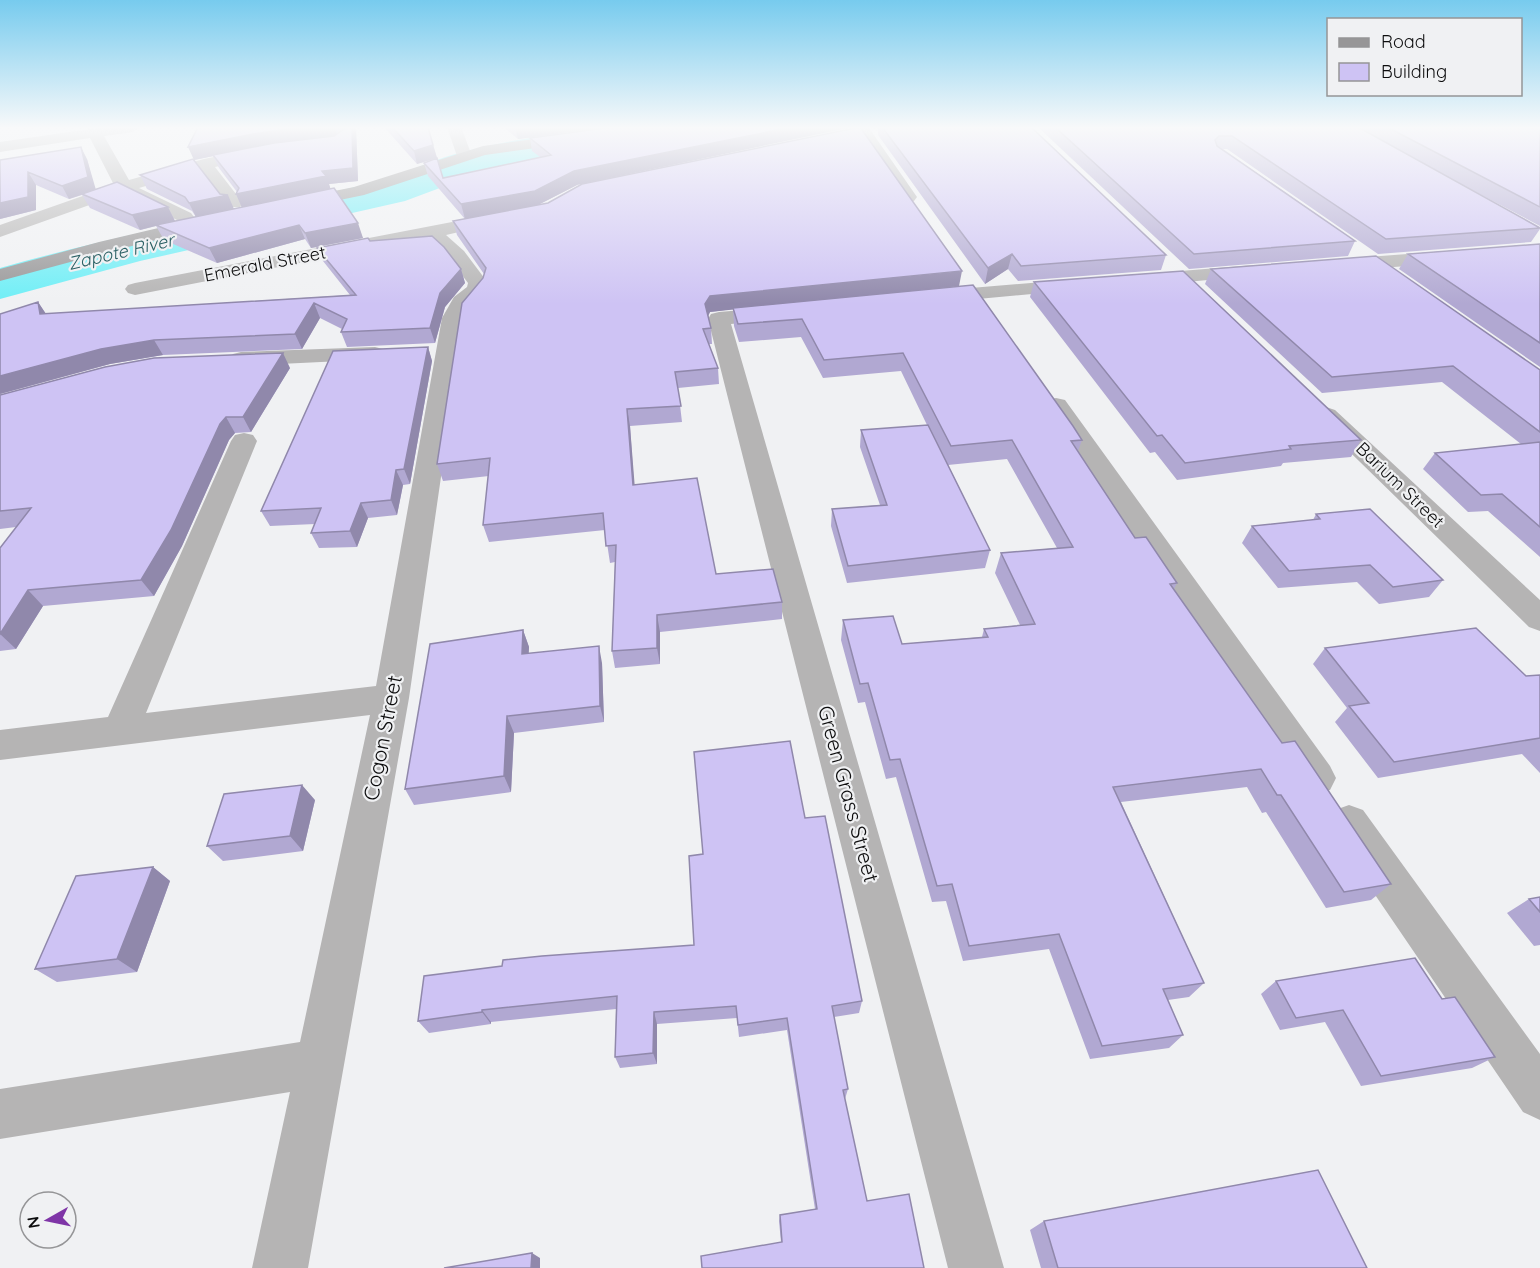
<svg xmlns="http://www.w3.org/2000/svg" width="1540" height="1268" font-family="Quicksand,sans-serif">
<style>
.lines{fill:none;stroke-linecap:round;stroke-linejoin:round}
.river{fill:#6eeef6;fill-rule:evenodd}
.street{fill:#b5b4b4;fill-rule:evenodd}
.secondary{fill:#979697;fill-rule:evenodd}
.wall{fill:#b1a8d2;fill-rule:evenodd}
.shaded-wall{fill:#9088ab}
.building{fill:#cec3f4;stroke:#9088ab;stroke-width:1.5}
.labels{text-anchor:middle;stroke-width:4.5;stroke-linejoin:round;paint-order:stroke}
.far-water-label{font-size:18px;font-style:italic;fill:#295f63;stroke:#f0f1f3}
.far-street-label{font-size:18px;fill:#0c0c0d;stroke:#f0f1f3}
.street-label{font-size:21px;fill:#0c0c0d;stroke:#f0f1f3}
</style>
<rect width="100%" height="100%" fill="#f0f1f3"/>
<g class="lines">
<!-- river -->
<path class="river" d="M612 127H718L713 135 700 138 565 156 488 170 405 201 140 261 0 299V268C123 233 249 212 373 183 401 176 427 162 455 154 506 140 559 133 612 127Z"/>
<!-- street -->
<path class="street" d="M104 127H141L133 132 104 136 129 180 204 159 259 148 267 153 265 156 215 167 243 203 240 207H228L200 170 139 188 191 213 194 217 191 221H179L123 193 0 237V225L114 185 90 138 0 152V142Z
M447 127H461L472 156 470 159H458Z
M865 127 869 128 917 197 914 201H902L899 197 856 131 859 128Z
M452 222 459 224 461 228 459 232 446 235 464 251 488 283C487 295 471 306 464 318L409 698 308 1268H252L290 1092 0 1139V1089L300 1042 370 715 0 760V730L108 717 231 441 235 435 244 433 253 435 257 441 146 713 376 686 442 318 454 297 467 287 468 283 450 259 428 238 135 295 128 293 125 289 128 285 135 283Z
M1540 244V256L1341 271 1334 269 1331 265 1334 261 1341 259Z
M1254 265 1261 267 1264 271 1261 275 1144 286 1137 284 1134 280 1137 276 1144 274Z
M1078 279 1085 281 1088 285 1085 289 935 303 928 301 924 297 928 293 935 291Z
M779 307 787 308 790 313 787 318 731 324 1004 1268H948L708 319 711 314 719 312Z
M375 347 383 349 387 354 383 359 241 366 233 364 229 359 233 354 241 352Z
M1056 398 1065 400 1330 766 1336 778 1330 790 1317 794 1304 790 1044 405 1047 400Z
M1326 407 1335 410 1540 600V631L1529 627 1317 420 1313 415 1317 410Z
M1349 805 1363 810 1540 1054V1120L1523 1112 1335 836 1329 823 1335 810Z"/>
<!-- secondary -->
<path class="secondary" d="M622 127H661L653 132 485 155 364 195 296 209 290 208 287 204 290 200 354 187 483 146Z
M205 217 212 219 214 223 212 227 111 251 0 281V269L99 242Z"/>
</g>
<!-- wall -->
<path class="wall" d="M198 127H356L358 181 329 184 330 189 363 238 311 248 305 239 217 263 164 240 156 226 140 230 90 208 82 195 69 199 36 185V210L0 219V160L87 159 95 190 168 207 175 221 196 217 192 211 147 189 140 175 220 194 234 209 242 207 236 194 237 192 219 168 213 156 194 160ZM336 135 334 136 301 140Z
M384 127H428L437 158 417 164Z
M503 127H607L518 139Z
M612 127 577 185 538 205 959 286 1082 440 1078 451 1135 538 1177 583 1174 589 1282 743 1391 884 1371 900 1326 908 1266 812 1262 813 1247 787 1121 802 1204 983 1189 997 1168 1000 1183 1035 1169 1048 1090 1059 1049 949 963 961 946 901 932 902 896 777 886 779 865 702 858 703 841 640 843 620 902 644 982 637 984 629 1020 625 995 573 1001 553 1057 548 1007 459 948 465 990 550 985 568 847 583 831 526 832 509 880 505 860 447 861 430 927 425 901 371 823 378 801 337 739 342 734 326 733 309 710 312 708 316 711 328 712 344H709L718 368 719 384 678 388 682 422 630 426 634 485 716 574 782 602V619L660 632V664L615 668 612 651 615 562 610 563 605 530 489 542 483 525 489 476 443 481 437 464 484 274 457 235 453 221 465 219 428 176 424 163 443 178 540 157 532 151 530 138Z
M878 127H1031L1166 255 1161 270 1018 281 1008 269 985 284 878 135Z
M1038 127H1540V226L1457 182 1540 227V229L1531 242 1378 254 1227 149H1223L1355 241 1348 256 1189 269Z
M370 241 461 269 465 283 445 307 435 343 347 347 341 332 342 329 320 318 302 349 163 355 110 364 0 394 38 302 46 314 350 295 323 261 317 248Z
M1540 244V367L1399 269 1408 254Z
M1211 269 1540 370V557L1488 511 1468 512 1423 469 1435 453 1521 444 1442 382 1322 393 1205 284Z
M1034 282 1361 440 1351 457 1283 463 1281 466 1177 480 1155 452 1150 453 1030 297Z
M428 347 432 361 410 484 403 485 397 515 368 518 357 547 319 548 311 533 315 524 270 526 261 511Z
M290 368 251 432 235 433 229 440 182 546 154 596 43 606 16 649 0 651V548L16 527 0 529V395Z
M1316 514 1443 580 1429 597 1379 604 1357 582 1278 588 1242 543 1252 526 1313 520Z
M523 630 529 647 528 654 602 663 604 722 514 733 511 792 414 805 405 789Z
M1325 648 1526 676 1540 675V773L1522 754 1378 778 1335 722 1347 708 1313 664Z
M315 800 303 851 223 861 207 846Z
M805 818 862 1001 859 1013 834 1017 848 1089 845 1099 867 1201 781 1242 779 1221 780 1215 815 1209 787 1030 739 1037 737 1018 657 1024V1064L620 1068 615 1057 616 1009 491 1022V1024L429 1033 418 1021 694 945 703 854Z
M153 867 170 881 137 972 57 982 35 969Z
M1540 897V945L1534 946 1507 913 1529 899Z
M1276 981 1442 999 1495 1057 1472 1068 1361 1086 1325 1022 1280 1030 1261 994Z
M1044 1221 1367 1268H1041L1030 1230Z"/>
<!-- shaded-wall -->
<path class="shaded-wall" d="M302 127H335L338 135 258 147 194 160 188 147 253 134Z
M352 127H356L358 181 329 184 331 190 242 208 236 194Z
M515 127H607L518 139Z
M792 127H853L577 185 538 205 465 219 461 204 574 171Z
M433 145 437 158 417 164 414 151Z
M81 147 87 159 96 190 69 199 62 186Z
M28 172 36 185V210L0 219V203Z
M228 195 234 209 196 217 189 203Z
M168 207 175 221 140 230 132 215Z
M358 223 363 238 311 248 305 233Z
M299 225 305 239 217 263 209 248Z
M1012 254 1008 269 985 284 988 268Z
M461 269 465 283 445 307 435 343 430 328 440 293Z
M962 271 959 286 710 312 706 320 705 304 710 296Z
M38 302 48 317 40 314Z
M314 303 320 318 302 349 295 334Z
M154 340 163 355 110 364 0 394V376L101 349Z
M428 347 432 361 410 484 404 469Z
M283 353 290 368 251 432 243 417Z
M627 409 630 426 636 502 633 485Z
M226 417 235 433 229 440 182 546 154 596 141 580 220 424Z
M396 470 403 485 397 515 391 500Z
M361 503 368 518 357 547 350 531Z
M28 590 43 606 16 649 0 634Z
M657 615 660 632V664L657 648Z
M523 630 529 647 528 671 522 654Z
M599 646 602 663 604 722 600 706Z
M507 716 514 733 511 792 504 776Z
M302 785 315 800 303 851 290 836Z
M153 867 170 881 137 972 117 959Z
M482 1010 491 1022V1024L482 1012Z
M654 1012 657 1024V1064L653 1053Z
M532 1253 540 1258V1268H531Z"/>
<!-- building -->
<path class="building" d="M198 127H302L253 134 188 147Z
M341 127H352L353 168 322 171 326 176 236 194 239 188 213 155 274 143 334 136 344 129Z
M392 127H428L433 145 414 151Z
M612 127H792L574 171 535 191 461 204 424 163 437 158 443 178 551 155 530 138Z
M860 127 962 271 710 296 705 304 711 328 703 329 718 368 675 372 681 406 627 409 633 485 697 478 716 574 773 569 782 602 657 615V648L612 651 616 545 606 546 603 513 483 525 490 458 437 464 462 303 483 278 486 268 453 221 548 203 582 184Z
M882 127H1031L1166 255 1021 266 1012 254 988 268Z
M1055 127H1358L1540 228 1386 239 1232 136H1219L1215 140 1217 146 1355 241 1194 254Z
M1387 127H1540V207Z
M81 147 88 177 62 186 28 172V197L0 203V160Z
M193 159 220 194 228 195 189 203 185 197 140 175Z
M117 182 168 207 132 215 82 194Z
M334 188 358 223 305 233 299 225 209 248 156 225Z
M432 236 444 247 461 269 440 293 430 328 341 332 347 319 314 303 295 334 154 340 101 349 0 376V314L38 302 40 314 356 295 317 248 368 238 370 241Z
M1540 244V343L1408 254Z
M1376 256 1540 370V432L1453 366 1332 377 1211 269Z
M1183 271 1361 440 1289 446 1291 449 1185 463 1162 435 1157 436 1034 282Z
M973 285 1073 426 1082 440 1071 441 1135 538 1146 537 1177 583 1170 584 1282 743 1295 741 1391 884 1344 892 1281 795H1277L1261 769 1113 787 1204 983 1163 989 1183 1035 1102 1046 1059 934 969 946 952 884 937 886 900 759 890 760 868 683 860 684 843 620 893 616 902 644 988 637 984 629 1035 624 1001 553 1073 547 1012 440 951 446 903 353 824 360 802 319 738 324 733 308Z
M428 347 404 469 396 470 391 500 361 503 350 531 311 533 321 508 261 511 333 351Z
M283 353 243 417H226L220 424 171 530 141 580 28 590 0 634V548L31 508 0 511V395L105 367 154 358Z
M928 425 990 550 848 566 832 509 887 505 861 430Z
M1540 442V527L1502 494 1481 495 1435 453Z
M1370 509 1443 580 1393 587 1370 565 1289 571 1252 526 1320 519 1316 514Z
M1476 628 1526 676 1540 675V738L1394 762 1349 706 1369 703 1325 648Z
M523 630 522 654 599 646 600 706 507 716 504 776 405 789 430 644Z
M790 741 805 818 825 816 862 1001 832 1006 848 1089 843 1090 867 1201 909 1194 924 1268H702L701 1256 782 1242 780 1215 817 1209 787 1018 738 1025 736 1006 654 1012 653 1053 615 1057 617 996 482 1010V1012L418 1021 424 976 502 966 503 960 542 956 694 945 689 856 703 854 694 752Z
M302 785 290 836 207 846 224 794Z
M153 867 117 959 35 969 76 876Z
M1540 897V912L1529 899Z
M1415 958 1442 999 1455 997 1495 1057 1381 1076 1343 1010 1296 1018 1276 981Z
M1318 1170 1367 1268H1058L1044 1221Z
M532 1253 531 1268H444Z"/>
<!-- sky -->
<linearGradient id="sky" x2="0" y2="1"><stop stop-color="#77cbee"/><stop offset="0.42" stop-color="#f8f9fa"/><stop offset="1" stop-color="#f8f9fa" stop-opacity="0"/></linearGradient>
<rect width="1540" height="304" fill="url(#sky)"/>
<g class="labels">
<!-- far-water labels -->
<g class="far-water-label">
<text transform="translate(121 252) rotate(-13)" y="6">Zapote River</text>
</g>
<!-- far-street labels -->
<g class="far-street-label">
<text transform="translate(265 264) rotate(-11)" y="6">Emerald Street</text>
<text transform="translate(1400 485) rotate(44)" y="6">Barium Street</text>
</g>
<!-- street labels -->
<g class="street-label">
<text transform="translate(383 738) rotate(-79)" y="7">Cogon Street</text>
<text transform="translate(848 794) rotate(75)" y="7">Green Grass Street</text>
</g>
</g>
<!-- legend -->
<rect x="1327" y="18" width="195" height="78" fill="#f0f1f3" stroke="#959597" stroke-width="1.5"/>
<rect x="1339" y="38" width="30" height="9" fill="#979697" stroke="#959597" stroke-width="1.5"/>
<text x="1381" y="48" font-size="18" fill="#0c0c0d">Road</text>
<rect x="1339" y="63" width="30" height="18" fill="#cec3f4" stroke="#959597" stroke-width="1.5"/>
<text x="1381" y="78" font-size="18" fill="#0c0c0d">Building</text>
<!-- north arrow -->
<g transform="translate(48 1220) rotate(261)"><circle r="28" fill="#f0f1f3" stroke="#959597" stroke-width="1.5"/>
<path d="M0-4.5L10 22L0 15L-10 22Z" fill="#7f35a7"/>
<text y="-9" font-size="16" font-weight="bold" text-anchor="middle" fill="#0c0c0d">N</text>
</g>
</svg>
